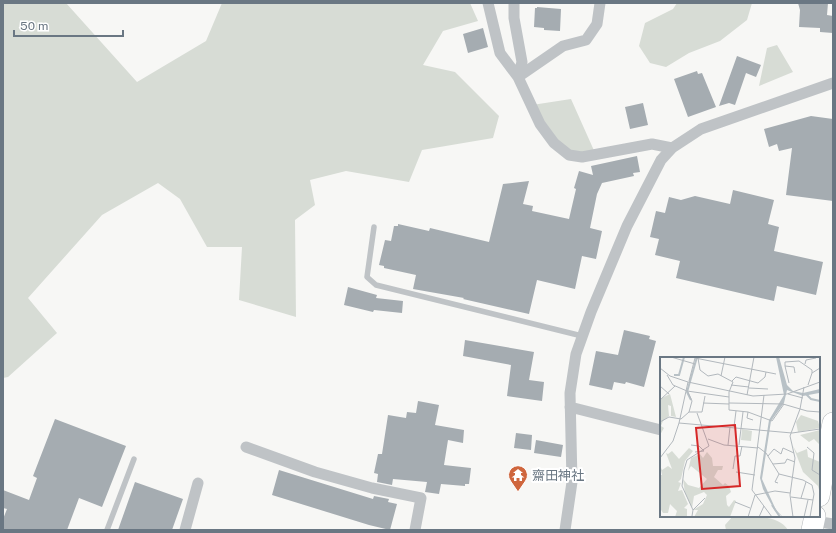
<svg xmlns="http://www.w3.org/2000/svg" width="836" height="533" font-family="'Public Sans','Noto Sans JP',sans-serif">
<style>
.green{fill:#d7dcd5}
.building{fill:#a5acb1}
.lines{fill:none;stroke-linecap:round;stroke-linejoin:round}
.highway-casing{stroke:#b3b6b9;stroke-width:22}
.lane{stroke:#bfc3c6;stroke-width:5.5}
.street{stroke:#bfc3c6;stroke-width:11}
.highway{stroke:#fff;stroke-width:21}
.labels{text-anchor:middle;stroke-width:4;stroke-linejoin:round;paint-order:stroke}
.poi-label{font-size:13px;fill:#6a7783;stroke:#fff;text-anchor:start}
.inset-river{fill:none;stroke:#b8c1c6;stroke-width:2}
.inset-road{fill:none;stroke:#b2b8bd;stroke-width:1}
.view{fill:#d62828;fill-opacity:0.15;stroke:#d62828;stroke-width:2}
.inset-edge{fill:none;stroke:#6a7783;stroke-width:2}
</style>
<rect width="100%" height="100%" fill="#f7f7f5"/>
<!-- green -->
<path class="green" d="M3 3H66L137 82 206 41 222 3H470L478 21 443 31 423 65 455 72 499 116 493 138 422 150 409 182 346 171 310 180 315 205 295 220 296 317 239 300 242 247H207L180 199 158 183 102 215 28 298 57 333 8 377 3 378Z
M677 3H752L747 20 720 41 689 53 666 67 650 63 639 46 645 23 673 9Z
M777 45 793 72 759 86 767 48Z
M571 99 596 155H569L532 105Z
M733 516C748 516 779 514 788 530H726L725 525Z"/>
<!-- building -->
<path class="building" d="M798 3H828L827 15 833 16V33L820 32V28L799 27 800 10Z
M537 7 561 9 560 31 544 30V28L534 27 535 8H537Z
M483 28 488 47 468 53 463 34Z
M737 56 761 65 756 77 746 73 735 105 729 103 719 106Z
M697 71 698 74 702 73 716 107 688 117 674 79Z
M643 103 648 125 630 129 625 107Z
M811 116 833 119V201L786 195 792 148 779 151 777 144 769 147 764 129Z
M637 156 640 172 633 173 634 176 602 183 597 194 590 228 602 231 596 259 582 256 575 289 537 280 529 314 463 299 464 298 413 289 416 275 384 268V266L379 265 385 240 391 241 394 226H398V224L429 231 430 228 489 242 503 184 529 181 523 204 533 206 532 211 569 219 576 189 574 188 579 171 593 175 591 166Z
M733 190 774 200 768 224 779 227 774 251 823 262 816 295 777 286 774 301 676 278 680 261 655 255 659 239 650 237 656 211 665 213 669 197 681 200 695 196 730 204Z
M348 287 377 295 376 298 403 301 402 313 374 310 373 312 344 305Z
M624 330 650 336 649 339 656 341 644 387 626 382 625 384 614 382 612 390 589 385 596 351 618 355Z
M465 340 534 352 529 380 544 382 542 401 507 396 511 365 463 356Z
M418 401 439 405 435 425 464 430 463 443 448 440 444 465 471 468 469 484H465V486L441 484 439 494 425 492 427 482 393 479 392 485 377 482 378 474 374 473 378 454H382L388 415 406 418 407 412 416 413Z
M55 419 126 446 102 507 79 498 67 530H3V519L7 509 3 508V490L29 500 37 478 33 476Z
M516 433 532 435 531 450 514 448Z
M536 440 563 445 561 457 534 453Z
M279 470 373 499 374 496 389 499 388 502 397 504 390 530 369 525 272 495Z
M135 482 183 499 172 530H118Z"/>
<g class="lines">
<!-- highway casing -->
<g class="highway-casing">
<path id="highway" d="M819 496 833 423
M812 530 815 516"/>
</g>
<!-- lane -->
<path class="lane" d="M374 227 367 277 376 285 582 336
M107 530 134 459"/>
<!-- street -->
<path class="street" d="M488 3 500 53 518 77 540 124 554 143 569 155 582 157 652 144 672 148
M514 3V18L522 62 518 77
M518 77 563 46 586 40 597 24 600 3
M570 407 661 430
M246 447 315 472 372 488 421 498 415 530
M814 521 833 524
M185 530 198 483
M565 530 572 482 570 393 576 354 591 312 627 226 661 160 672 148 701 129 833 83"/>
<!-- highway -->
<use href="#highway" class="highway"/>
</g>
<!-- icons -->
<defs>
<g id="temple-pin" transform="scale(1)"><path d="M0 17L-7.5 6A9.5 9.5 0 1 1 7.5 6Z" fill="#cf663d" stroke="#fff"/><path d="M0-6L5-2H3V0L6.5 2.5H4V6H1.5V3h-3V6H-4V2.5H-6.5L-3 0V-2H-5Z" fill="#fff"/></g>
</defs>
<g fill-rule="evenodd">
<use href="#temple-pin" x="518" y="475"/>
</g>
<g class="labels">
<!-- poi labels -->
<g class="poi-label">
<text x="532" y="480">齋田神社</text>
</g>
</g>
<!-- overview -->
<g transform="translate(660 357)">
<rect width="160" height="160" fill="#f7f7f5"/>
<path d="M10 37 16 60 11 59V49L8 48 9 59 3 64 1 69 4 71 0 78V42ZM141 58 158 64 160 71 138 75 136 65ZM82 72 92 74 91 84 81 83ZM160 73V88L154 82 149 85 140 78ZM133 89 137 96 147 92 148 100 160 105V137L158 129 143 115ZM29 91 33 94 25 104 21 122 18 125 21 126 18 134 22 133 28 147 24 151 27 152V160H15L17 154 10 147 8 156H3L0 151V118H2L0 109 2 113 8 109 12 112 6 96 8 97 12 94 19 102ZM47 95 52 101 53 109H63L62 113H58L54 120 63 128 65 126 69 129 71 135 66 139 67 148 69 150 74 143 76 144 70 160H34L38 153H33L43 147 47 138 44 135 34 139 32 151 25 136 23 122 28 128 39 131 47 122 31 109 28 114 31 101 40 97 43 101Z" fill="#d7dcd5"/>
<path d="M116 0H119L127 28 133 34 143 36 160 32 159 36 143 39 127 33 124 46 111 64 102 122 116 153 123 160 115 154 103 132 100 121 109 63 124 38Z" fill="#b8c1c6"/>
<path class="inset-river" d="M14 18H19L24 0M146 37 151 42 160 44M31 43 27 35 37 0M112 148 120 160"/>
<path class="inset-road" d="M11 0 35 7M35 1 116 17M38 1 40 13 48 19 58 17 73 25 69 35M145 7 146 3 156 1M125 9 129 26M0 11 10 19 28 25 19 66M135 16 134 10 125 9V5L139 4 152 13V16M7 18 13 28 27 34 69 40M61 19 65 0M29 24 35 1M72 24 76 20 98 26 105 20 106 15M28 25 93 39 127 37 160 25M71 28 89 30M148 28 152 16 160 11M0 29 9 37M89 31 108 32M28 35 32 44 29 55M69 35V53L88 55 112 64 124 47M128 37 143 41M87 38 94 0M104 38 92 133 112 160M0 43 15 29M43 46 69 47M69 46 123 47 147 54 160 55M88 55 87 61 93 63M0 65 9 60 21 62 29 55H42L45 39M74 70 76 54M48 82 64 88 98 91M31 88 39 89 44 94 35 95M68 88 70 70M79 88 83 55M98 90 106 96 119 117 143 123 152 128 154 137 150 160M147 90 154 96 152 113 160 118M108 99 114 92 121 97 123 91 134 96M0 101 13 84 19 66 132 76 160 72M113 107 125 106 127 102 135 105M73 112 75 99H80L82 89M76 115 95 118M118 126 115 125 119 117M131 140 153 143M141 141 146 125M75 145 90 151M33 153 45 141M32 159 33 153 22 129 24 113 27 103 49 89 37 56M88 160 95 138 115 134 130 136M99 160 104 149M133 160 130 138 135 101 130 79 140 52 144 30M144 160 148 143"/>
<path class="view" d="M75 68 80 129 42 132 36 71Z"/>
<rect width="160" height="160" class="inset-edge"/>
</g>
<!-- border -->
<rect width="836" height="533" fill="none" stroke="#6a7783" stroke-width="8"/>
<!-- scale -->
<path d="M14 30v6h109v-6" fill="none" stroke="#6a7783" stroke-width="2"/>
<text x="20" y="30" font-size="12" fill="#6a7783" stroke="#ffffff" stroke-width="3" paint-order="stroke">50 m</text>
</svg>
